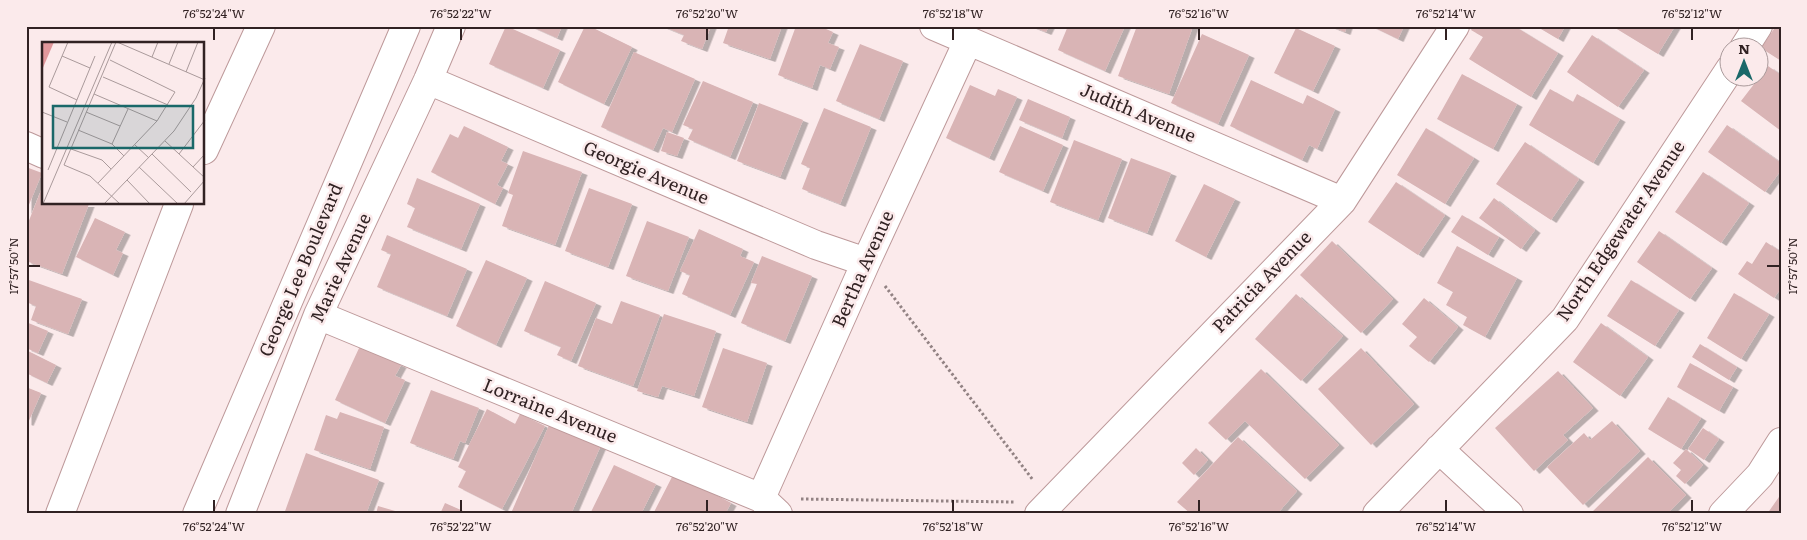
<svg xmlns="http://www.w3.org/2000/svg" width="1807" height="540" font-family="Literata,serif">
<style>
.building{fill:#d9b4b5;filter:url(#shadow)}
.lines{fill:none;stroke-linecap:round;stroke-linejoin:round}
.minor-casing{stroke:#bd999a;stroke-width:30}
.major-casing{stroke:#bd999a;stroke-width:30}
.path{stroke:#928283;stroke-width:3;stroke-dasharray:2.5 2.5;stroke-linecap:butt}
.minor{stroke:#fff;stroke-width:28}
.major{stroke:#fff;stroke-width:28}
.ticks{fill:none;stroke:#312223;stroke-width:2}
.labels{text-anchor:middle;stroke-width:5;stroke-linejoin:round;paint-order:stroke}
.street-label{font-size:18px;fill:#312223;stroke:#fbeaeb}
.inset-road{fill:none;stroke:#aa9a9b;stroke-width:1}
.view{fill:#1a6869;fill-opacity:0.15;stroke:#1a6869;stroke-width:2.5}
.inset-edge{fill:none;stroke:#312223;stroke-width:2.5}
.neatline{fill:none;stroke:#312223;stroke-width:2}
.ticks-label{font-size:12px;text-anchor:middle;fill:#312223}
</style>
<defs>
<filter id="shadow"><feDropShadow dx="5.5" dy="3" stdDeviation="0" flood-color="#0004"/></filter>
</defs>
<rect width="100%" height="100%" fill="#fbeaeb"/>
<!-- building -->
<path class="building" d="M506 26 560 50 543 88 489 64Z
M530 26H562L557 38Z
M585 26H589L632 47 604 104 558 82Z
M662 26H711L702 49 681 41 684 35Z
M729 26H782L770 59 723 43Z
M796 26H819L833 32 828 43 839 47 830 69 820 65 812 88 778 75Z
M1031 26H1049L1046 32Z
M1068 26H1125L1105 71 1058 50Z
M1137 26H1193L1169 94 1118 76Z
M1330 26H1347L1345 32Z
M1371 26H1404L1398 39Z
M1473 26H1514L1558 53 1531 97 1469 59 1483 37 1471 30Z
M1536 26H1565L1558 39Z
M1612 26H1675L1658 54Z
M1776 26H1781V61L1761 48Z
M1296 28 1335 46 1313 91 1274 73Z
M1202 34 1249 55 1218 124 1171 103Z
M1592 35 1644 70 1618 107 1567 72Z
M860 44 903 61 879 119 836 101Z
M634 52 695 79 672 132 663 128 653 150 601 127Z
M1768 66 1781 75V131L1741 101Z
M1462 74 1517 104 1493 149 1437 119Z
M1251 80 1303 104 1307 95 1335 109 1317 149 1309 145 1302 160 1230 126Z
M703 81 753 102 730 157 688 139 693 129 683 125Z
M970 85 995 96 998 89 1017 97 989 158 946 138Z
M1550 89 1573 102 1577 94 1620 119 1593 163 1529 125Z
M1028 99 1070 117 1062 138 1019 120Z
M759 103 803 120 780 177 737 161Z
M824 108 871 127 840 204 802 189 810 168 801 164Z
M1727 125 1781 163V170L1765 192 1708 152Z
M464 126 508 147 501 161 508 164 497 185 503 188 495 204 431 172 450 134 458 138Z
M1020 126 1063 145 1043 191 999 172Z
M1426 128 1474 158 1445 204 1397 175Z
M667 132 684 138 677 156 661 151Z
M1074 140 1122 159 1098 220 1050 202Z
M1525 142 1579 179 1551 220 1496 184Z
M523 151 582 172 555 245 502 226 513 195 508 193Z
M1131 158 1171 173 1147 233 1108 218Z
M26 167 42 173 26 212Z
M1703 172 1749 203 1721 243 1675 212Z
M417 178 480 204 461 249 407 227 415 208 407 204Z
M1396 182 1445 215 1418 255 1368 222Z
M44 183V204H89L62 274 26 261V228Z
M1204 184 1235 199 1206 257 1175 241Z
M589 188 632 204 608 267 565 251Z
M1494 198 1535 230 1521 249 1479 218Z
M1462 215 1499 237 1488 255 1451 232Z
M95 218 125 232 116 250 123 253 113 275 76 257Z
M647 221 689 237 668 291 626 276Z
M699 229 743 249 740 256 754 262 730 315 682 294 690 275 680 271Z
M1659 231 1712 268 1690 299 1637 262Z
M387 235 467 269 447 316 377 287 391 254 381 250Z
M1332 241 1393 299 1361 333 1300 275Z
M1766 242 1781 252V288L1774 298 1738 274 1747 261 1752 264Z
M1457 246 1517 278 1485 337 1463 325 1467 317 1446 305 1453 292 1437 283Z
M762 256 812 276 785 341 741 323 757 284 751 283Z
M486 260 527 278 496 345 456 326Z
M26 279 82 299 68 334 31 320 36 306 26 302Z
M1631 280 1679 310 1655 346 1607 316Z
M545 281 596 303 571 361 557 355 561 347 524 331Z
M1734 293 1769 314 1741 359 1707 338Z
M1296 294 1343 336 1301 381 1255 339Z
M1424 298 1458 327 1429 362 1409 346 1417 337 1402 324Z
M621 301 660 315 633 386 578 366 596 318 612 324Z
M664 314 716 331 694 396 662 386 658 397 637 391Z
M26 322 48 331 38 353 26 348Z
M1601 323 1648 357 1620 396 1573 362Z
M1700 344 1737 367 1729 380 1692 357Z
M360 346 401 365 395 376 405 380 385 423 335 400Z
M723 348 767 363 747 422 702 407Z
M1361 348 1414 404 1371 445 1318 389Z
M26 350 56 365 47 383 26 373Z
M1690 363 1733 387 1719 411 1677 387Z
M1261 369 1339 445 1305 479 1245 421 1226 440 1208 423Z
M1558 371 1593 408 1563 435 1568 440 1534 471 1495 428Z
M26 387 41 393 28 423 26 422Z
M431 390 479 408 465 443 460 441 453 459 410 443Z
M1668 397 1701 418 1681 449 1648 429Z
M487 409 515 424 520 414 545 426 502 509 458 487 466 471 458 467Z
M340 412 384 427 370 469 314 450 326 415 337 419Z
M1612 421 1640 451 1583 505 1547 467 1584 433 1590 440Z
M550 423 601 445 571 514H519L512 511Z
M1703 428 1719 439 1704 460 1688 449Z
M1238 437 1297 491 1277 514H1191L1177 502Z
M1196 448 1208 460 1194 475 1182 463Z
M1686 449 1703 465 1685 484 1676 476 1681 470 1673 463Z
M306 453 379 480 366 514H284Z
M1648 457 1686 495 1667 514H1590Z
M614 465 656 484 641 514H590Z
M674 473 731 503 725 514H653Z
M1781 494V514H1767Z
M445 503 470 514H440Z
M378 506 402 513V514H376Z"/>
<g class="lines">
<!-- minor casing -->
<g class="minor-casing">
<path id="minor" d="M934 26 1342 201
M1744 48 1758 26
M428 80 816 245 866 262
M26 146 44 154
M204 150 261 26
M318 315 761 498 778 514
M1439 449 1509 514
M761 498 866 262 968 41
M60 514 179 204
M240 514 318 315 428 80 451 26
M1039 514 1342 201 1455 26
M1377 514 1565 319 1730 69
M1723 514 1760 475 1781 442"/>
</g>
<!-- major casing -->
<g class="major-casing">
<path id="major" d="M197 514 406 26"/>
</g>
<!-- path -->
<path class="path" d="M885 286 1033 480
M801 499 1014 502"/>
<!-- minor -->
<use href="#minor" class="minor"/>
<!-- major -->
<use href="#major" class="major"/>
</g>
<!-- ticks -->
<path class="ticks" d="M214 28V40M461 28V40M707 28V40M953 28V40M1199 28V40M1446 28V40M1692 28V40M28 266H40M1767 266H1780M214 500V512M461 500V512M707 500V512M953 500V512M1199 500V512M1446 500V512M1692 500V512"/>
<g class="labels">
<!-- street labels -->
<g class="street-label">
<text transform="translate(1138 113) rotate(23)" y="6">Judith Avenue</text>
<text transform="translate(646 173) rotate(23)" y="6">Georgie Avenue</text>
<text transform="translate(1621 231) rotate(-56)" y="6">North Edgewater Avenue</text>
<text transform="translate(341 268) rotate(-65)" y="6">Marie Avenue</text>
<text transform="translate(863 269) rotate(-66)" y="6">Bertha Avenue</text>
<text transform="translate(301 270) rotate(-67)" y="6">George Lee Boulevard</text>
<text transform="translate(1262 282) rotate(-46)" y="6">Patricia Avenue</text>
<text transform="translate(550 411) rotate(22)" y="6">Lorraine Avenue</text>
</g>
</g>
<!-- overview -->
<g transform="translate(42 42)">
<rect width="162" height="162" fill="#fbeaeb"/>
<path d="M0 0H12L0 28Z" fill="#e1989c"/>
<path class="inset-road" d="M26 0 7 45 35 58M74 0 22 123 48 134 78 162M75 0 163 38M20 14 48 26M110 15 116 0M127 22 136 0M144 30 156 0M61 35 126 63M52 52 115 79M0 70 25 80M44 70 78 84M36 88 70 102 82 114M123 99 163 136M70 102 86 67M93 103 107 116M29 107 60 118 69 127M110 112 149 150M137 112 163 78M97 125 136 162M151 125 163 112M6 128 53 14M85 138 108 162M56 141 115 79 133 50 68 18M1 162 70 0M62 162 132 89 154 56 163 36M142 162 163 138"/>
<path class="view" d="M11 64H151V106H11Z"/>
<rect width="162" height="162" class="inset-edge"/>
</g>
<!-- border -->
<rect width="1807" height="540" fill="none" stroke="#fbeaeb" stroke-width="55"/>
<!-- north arrow -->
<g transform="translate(1744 62)"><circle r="24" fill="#fbeaeb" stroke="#aa9a9b"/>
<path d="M0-4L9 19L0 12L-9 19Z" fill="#1a6869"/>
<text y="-8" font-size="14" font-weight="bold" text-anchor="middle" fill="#312223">N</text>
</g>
<rect x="28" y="28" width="1752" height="484" class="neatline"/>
<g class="ticks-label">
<text x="214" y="18">76°52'24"W</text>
<text x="461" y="18">76°52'22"W</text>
<text x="707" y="18">76°52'20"W</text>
<text x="953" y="18">76°52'18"W</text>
<text x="1199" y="18">76°52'16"W</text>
<text x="1446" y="18">76°52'14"W</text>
<text x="1692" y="18">76°52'12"W</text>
<text transform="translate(14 266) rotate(-90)" y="4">17°57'50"N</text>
<text transform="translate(1793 266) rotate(-90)" y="4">17°57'50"N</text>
<text x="214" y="531">76°52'24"W</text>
<text x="461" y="531">76°52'22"W</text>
<text x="707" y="531">76°52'20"W</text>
<text x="953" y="531">76°52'18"W</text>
<text x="1199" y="531">76°52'16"W</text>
<text x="1446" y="531">76°52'14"W</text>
<text x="1692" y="531">76°52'12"W</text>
</g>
</svg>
